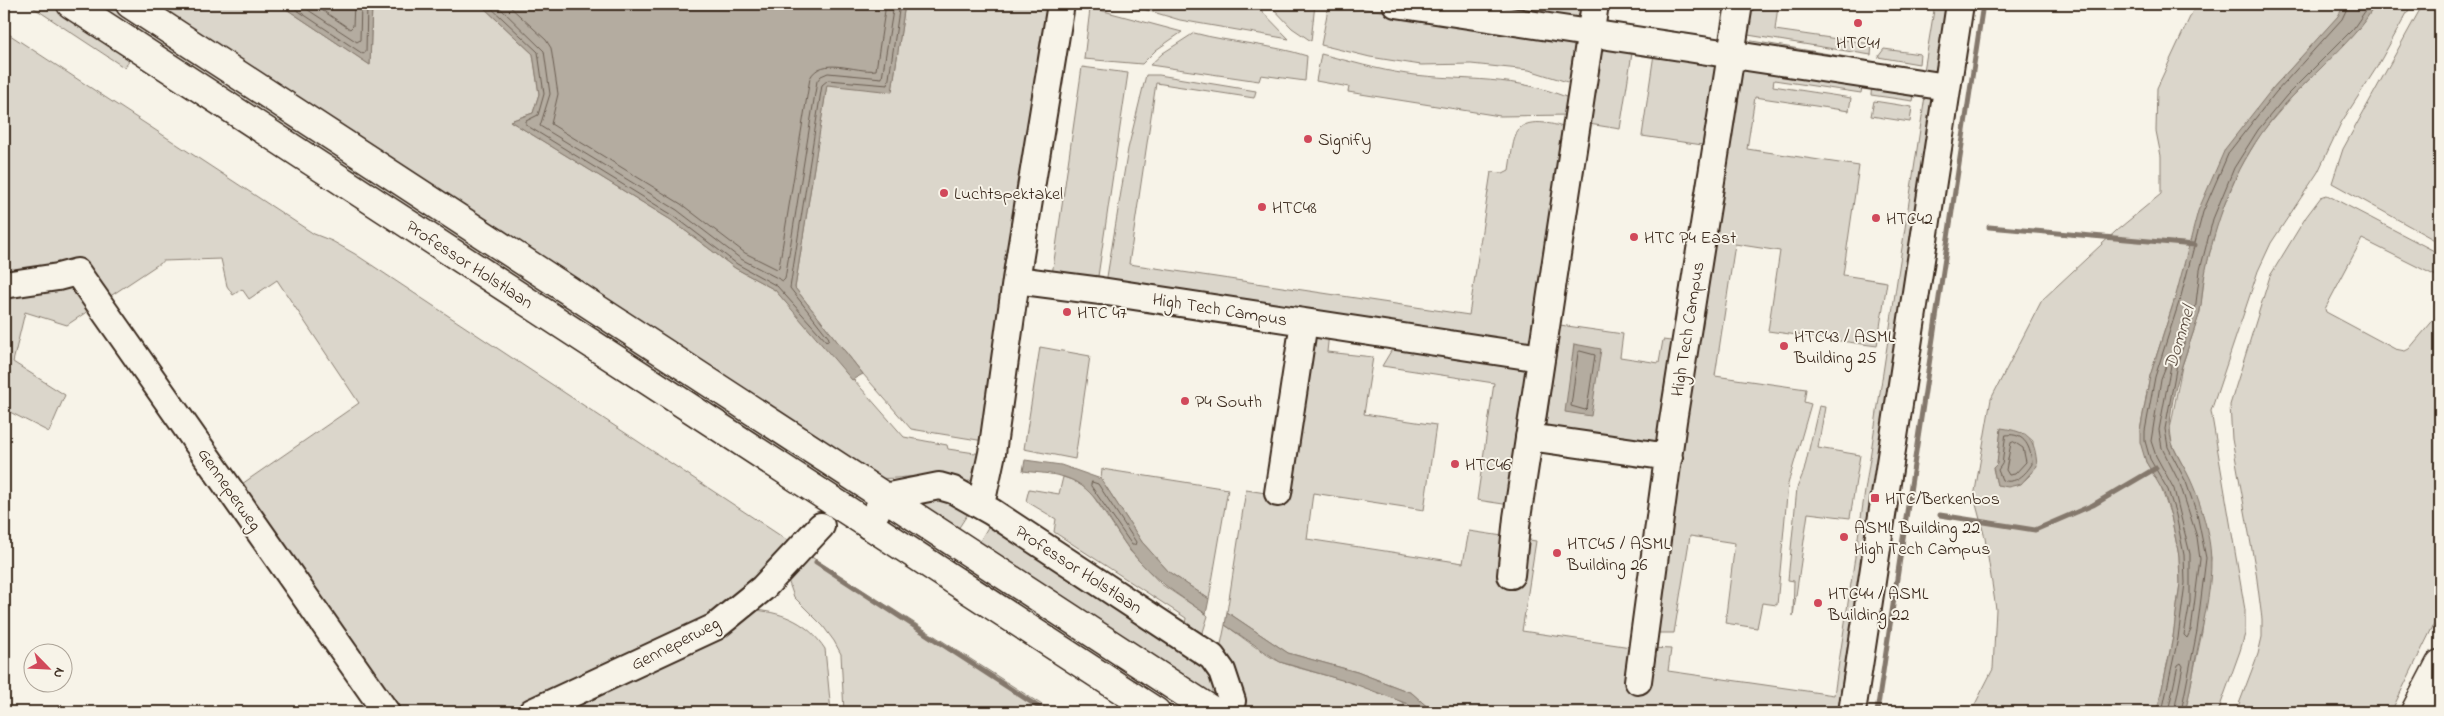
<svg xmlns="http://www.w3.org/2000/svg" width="2444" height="716" font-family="'Indie Flower',sans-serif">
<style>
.green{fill:#dbd6cb;stroke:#8b8074;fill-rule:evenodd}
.water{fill:#b4aca0;stroke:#84786c}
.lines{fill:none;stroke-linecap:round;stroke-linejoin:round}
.shore{stroke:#6b5e52;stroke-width:1}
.stream{stroke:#84786c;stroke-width:5}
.minor-casing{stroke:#3b2a1e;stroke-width:30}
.major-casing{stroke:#3b2a1e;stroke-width:31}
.minor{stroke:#f7f3e8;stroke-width:26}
.major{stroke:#f7f3e8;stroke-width:28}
.poi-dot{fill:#d1495b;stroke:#f7f3e8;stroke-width:2}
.labels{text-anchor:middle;stroke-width:4;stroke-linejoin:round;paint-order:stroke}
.poi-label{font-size:18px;fill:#3b2a1e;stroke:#f7f3e8;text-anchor:start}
.street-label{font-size:18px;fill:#3b2a1e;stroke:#f7f3e8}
.water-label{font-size:19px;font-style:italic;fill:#5f5145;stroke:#f7f3e8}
</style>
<rect width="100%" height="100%" fill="#f7f3e8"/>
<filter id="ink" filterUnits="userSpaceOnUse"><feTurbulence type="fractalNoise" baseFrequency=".02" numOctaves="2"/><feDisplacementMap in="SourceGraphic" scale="10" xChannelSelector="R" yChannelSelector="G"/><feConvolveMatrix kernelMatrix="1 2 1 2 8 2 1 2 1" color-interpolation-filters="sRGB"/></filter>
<g filter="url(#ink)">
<!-- green -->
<path class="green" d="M28 4H53L131 56 125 68Z
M87 4H112L867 495 864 509Z
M143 4H279L370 65 372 4H480L533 54 539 94 533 113 510 121 671 220 735 268 775 290 904 437 947 445 948 449 982 454 974 480C956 485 951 478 935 476 916 474 897 480 878 478Z
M905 4H1054L984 441 911 429 863 374 795 288 827 84 892 91Z
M1126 4H1255L1289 39 1180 20Z
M1269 4H1315L1311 41 1292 28Z
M1329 4 1572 37 1583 45 1577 85 1529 70 1471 64 1421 65 1370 57 1321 45Z
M1438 4H1557L1589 8 1582 24Z
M1746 4 1778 6 1775 30 1872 44 1871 55 1742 34Z
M1935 4H1951L1941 70 1923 77Z
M2196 4H2345L2339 16 2272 89 2176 295 2150 376 2140 431 2146 462 2159 482 2171 516 2179 556 2180 583 2173 637 2157 712H1971L1993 669 1996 609 1985 538 1974 497 1991 399 2042 300 2116 231 2161 194V156L2156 131 2157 88ZM2001 429 2025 434 2033 441V472L2025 480 1997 485 1993 468 1997 464Z
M2376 4H2412L2377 67 2341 123 2318 172 2271 243 2258 271 2211 411 2245 610V634L2240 651 2218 712H2185L2202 632 2211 558 2202 513 2190 480 2172 444 2170 429 2182 366 2200 312 2205 271 2218 220 2239 170 2261 133 2291 98 2356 32Z
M2423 4H2440V243L2332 183 2343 149Z
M1090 9H1096L1182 32 1156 50 1142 64 1084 59Z
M4 31 314 234 332 241 355 254 796 546 722 613 624 663 513 712H399L239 486 359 403 277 280 249 299 242 289 233 295 227 286 221 259 163 261 67 325 25 312 13 362 65 395 49 432 4 409Z
M1194 33C1232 43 1270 44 1307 56L1305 81 1261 75 1259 81 1150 65 1163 53Z
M1740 39 1870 61 1867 69 1737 48Z
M1603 42 1633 47 1620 129 1589 124Z
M1884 49 1920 54 1919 64 1878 57Z
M1321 54C1349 61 1378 70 1407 74 1466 82 1515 74 1573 100L1570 115 1500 116 1348 92 1349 87 1316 81Z
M1654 54 1722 64 1709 146 1642 136Z
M1738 64 1863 81 1861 93 1774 80 1773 86 1851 98 1849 111 1755 97 1747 149 1859 166 1843 275 1887 282 1877 346 1768 331 1780 251 1735 244 1715 376 1806 389 1804 402 1811 404 1788 484 1777 605 1762 603 1757 628 1725 623 1735 543 1690 536 1674 633H1653Z
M1082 67 1128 73 1097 283 1052 275Z
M1146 75H1159L1256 91 1254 98 1156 83 1129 264 1469 315 1491 172 1503 173 1509 170C1511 158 1512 145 1516 134 1523 115 1557 124 1571 130L1539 345 1106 283 1128 149Z
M1872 84 1915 90 1913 101 1871 95Z
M1926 90 1937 98 1846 712H1433L1412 693 1357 672 1288 653 1227 612 1246 490 1286 496 1312 333H1329L1327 352 1373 357 1364 414 1436 425 1424 510 1313 493 1307 539 1463 563 1469 531 1536 541 1522 631 1631 647 1671 649 1668 671 1834 695Z
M1874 101 1912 107 1910 122 1871 116Z
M2327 195 2440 254V278L2362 239 2325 309 2326 312 2395 349 2405 351 2409 349 2436 317 2440 307V612L2391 712H2236L2258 654 2262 637V619L2256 572 2232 439 2230 405 2270 276 2306 217 2321 197Z
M1560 325 1623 334 1620 357 1659 363 1663 340 1678 342 1662 448 1545 431Z
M1394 346 1531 366 1510 505 1477 500 1494 383 1382 366Z
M1040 347 1090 356 1075 459 1024 449Z
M1819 406 1825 407 1818 448 1860 455 1850 518 1808 513 1793 616 1794 581 1788 580 1797 488 1804 471Z
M1102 469 1228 489 1209 599 1169 572 1142 542 1101 479Z
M1063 477 1072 480 1089 490 1130 551 1161 584 1206 614 1208 616 1203 632 1197 633 1185 627 1186 618 1054 532 1056 519 1026 501 1029 489 1059 494Z
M938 494 971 509 956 532 907 499Z
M887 508 947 548 939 559C920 546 887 534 887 508Z
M991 522 1201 658 1215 680 1219 699 977 546Z
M810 556 1053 712H844L841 654 834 641 823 626 794 597 788 580Z
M967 562 1199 712H1187L1141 682 1113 673 960 573Z
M755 610C785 613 808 623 825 649L831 712H549Z
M1225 625C1240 635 1266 657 1283 663 1318 675 1390 688 1416 712H1249L1219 654Z"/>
<!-- water -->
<path class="water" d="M279 4H372L370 65Z
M480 4H905L892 92 827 85 795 288 863 374 852 380 775 290 735 268 671 220 510 121 533 113 539 94 533 54Z
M2345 4H2376C2350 48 2306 77 2274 117 2238 161 2218 213 2206 269 2202 284 2203 300 2199 315 2188 351 2170 390 2170 429 2169 447 2183 463 2190 479 2198 496 2204 516 2208 535 2216 571 2206 611 2198 647 2193 669 2191 691 2185 712H2157L2173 637 2180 583 2179 556 2171 516 2164 493 2146 462 2140 442V431L2150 376 2176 295 2198 211 2225 149 2272 89 2338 16Z
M1574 344 1601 349 1591 416 1565 412Z
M2001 428C2029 432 2035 438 2037 466L2021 484 2008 487 1997 485 1993 468 1997 464Z
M1025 460 1061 465 1101 479 1142 542 1169 572 1209 599 1206 614C1177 594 1151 578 1130 550 1112 528 1099 492 1072 480 1057 473 1038 473 1023 471Z
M1227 612 1288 653 1357 672 1412 693 1433 712H1416L1408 704 1352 683 1280 662 1225 625Z"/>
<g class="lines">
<!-- shore -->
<path class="shore" d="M288 4 363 54 366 52 367 4
M299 4 357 42 360 40 361 4
M313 4 350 29 353 26 354 4
M487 4 538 52 544 94 538 115 526 121V125L674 216 737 264 777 286 827 342 829 338 790 288 822 85 828 80 888 85 900 4
M496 4 544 51 550 94 540 126 677 210 741 259 783 281 785 279 817 81 821 76 828 73 882 78 894 4
M507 4 546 40 551 48 558 94 551 124 681 204 745 253 777 269 779 267 810 78C822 55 855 73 876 70L886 4
M1580 351 1595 355 1587 408 1585 410 1571 406 1578 353Z
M2168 362 2171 365 2159 430 2162 448 2180 484 2197 537 2200 559 2191 630 2187 638 2184 635 2190 602V554L2174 489 2156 456 2151 441 2161 379Z
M2006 435C2025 432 2031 448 2032 464 2026 474 2015 485 2002 480L1998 470 2002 464Z
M2014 442 2023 448 2026 462 2015 474 2009 475 2006 470 2011 443Z
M1092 482 1098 484 1136 542 1135 545H1132L1091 486Z
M2162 712 2178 638 2185 583 2184 555 2176 515 2168 490 2150 459 2145 441V431L2155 377 2181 296 2203 212 2229 152 2276 92 2342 19 2349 4
M2168 712 2178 665 2181 663 2183 666 2174 712
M2181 712 2197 631 2206 558 2197 514 2186 482 2168 447 2165 429 2177 364 2195 311 2200 270 2213 219 2234 168 2258 130 2287 95 2353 29 2370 4"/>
<!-- stream -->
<path class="stream" d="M1989 227 2195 245
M1940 515 2035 530 2093 505 2156 468
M816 562 1046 712
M1877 712 1983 4"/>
<!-- minor casing -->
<g class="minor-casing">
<path id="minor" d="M1396 4 1947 87
M1016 280 1101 291 1541 358
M4 285 58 277 77 272 386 712
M1529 437 1669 457
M1278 493 1304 322
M981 505 992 453 1016 280 1061 4
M869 526 884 497 939 486 953 490 992 512 1212 657 1222 671 1232 701 1226 712
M1511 575 1517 518 1595 4
M1638 681 1673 421 1739 4
M532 712 715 627 763 588 821 526
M1852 712 1960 4"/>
</g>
<!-- major casing -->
<g class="major-casing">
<path id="major" d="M71 4 1156 712
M130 4 1214 712
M2415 712 2440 664"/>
</g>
<!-- minor -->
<use href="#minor" class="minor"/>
<!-- major -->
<use href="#major" class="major"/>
</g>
</g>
<!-- markers -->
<g class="poi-dot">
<circle cx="1858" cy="23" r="5"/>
<circle cx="1308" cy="139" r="5"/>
<circle cx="944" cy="193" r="5"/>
<circle cx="1262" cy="207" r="5"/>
<circle cx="1876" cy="218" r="5"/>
<circle cx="1634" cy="237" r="5"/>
<circle cx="1067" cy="312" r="5"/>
<circle cx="1784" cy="346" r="5"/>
<circle cx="1185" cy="401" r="5"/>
<circle cx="1455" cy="464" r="5"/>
<rect x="1870" y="493" width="10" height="10" rx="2.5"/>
<circle cx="1844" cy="537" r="5"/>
<circle cx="1557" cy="553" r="5"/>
<circle cx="1818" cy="603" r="5"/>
</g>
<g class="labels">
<!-- poi labels -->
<g class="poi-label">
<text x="1858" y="48" text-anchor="middle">HTC41</text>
<text x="1318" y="145">Signify</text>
<text x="954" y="199">Luchtspektakel</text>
<text x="1272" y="213">HTC48</text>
<text x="1886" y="224">HTC42</text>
<text x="1644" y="243">HTC P4 East</text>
<text x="1077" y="318">HTC 47</text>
<text x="1794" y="342">HTC43 / ASML<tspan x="1794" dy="21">Building 25</tspan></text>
<text x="1195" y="407">P4 South</text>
<text x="1465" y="470">HTC46</text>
<text x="1885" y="504">HTC/Berkenbos</text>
<text x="1854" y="533">ASML Building 22<tspan x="1854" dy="21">High Tech Campus</tspan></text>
<text x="1567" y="549">HTC45 / ASML<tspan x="1567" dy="21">Building 26</tspan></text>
<text x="1828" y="599">HTC44 / ASML<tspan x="1828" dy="21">Building 22</tspan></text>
</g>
<!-- street labels -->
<g class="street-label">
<text transform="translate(470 264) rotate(33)" y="6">Professor Holstlaan</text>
<text transform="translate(1220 309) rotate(9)" y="6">High Tech Campus</text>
<text transform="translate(1687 329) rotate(-81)" y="6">High Tech Campus</text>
<text transform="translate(230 489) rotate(55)" y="6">Genneperweg</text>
<text transform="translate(1079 569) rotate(33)" y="6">Professor Holstlaan</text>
<text transform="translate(675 643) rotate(-27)" y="6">Genneperweg</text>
</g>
<!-- water labels -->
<g class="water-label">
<text transform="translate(2178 337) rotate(-73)" y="7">Dommel</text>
</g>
</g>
<!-- margin -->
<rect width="2444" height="716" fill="none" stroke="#f7f3e8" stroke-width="20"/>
<rect x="10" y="10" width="2424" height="696" fill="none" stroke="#3b2a1e" stroke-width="2" filter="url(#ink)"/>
<!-- north arrow -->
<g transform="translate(48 668) rotate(114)"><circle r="24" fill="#f7f3e8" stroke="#aca397"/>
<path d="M0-4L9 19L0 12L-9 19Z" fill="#d1495b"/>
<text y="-8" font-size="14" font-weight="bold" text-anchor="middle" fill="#3b2a1e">N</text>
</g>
</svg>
